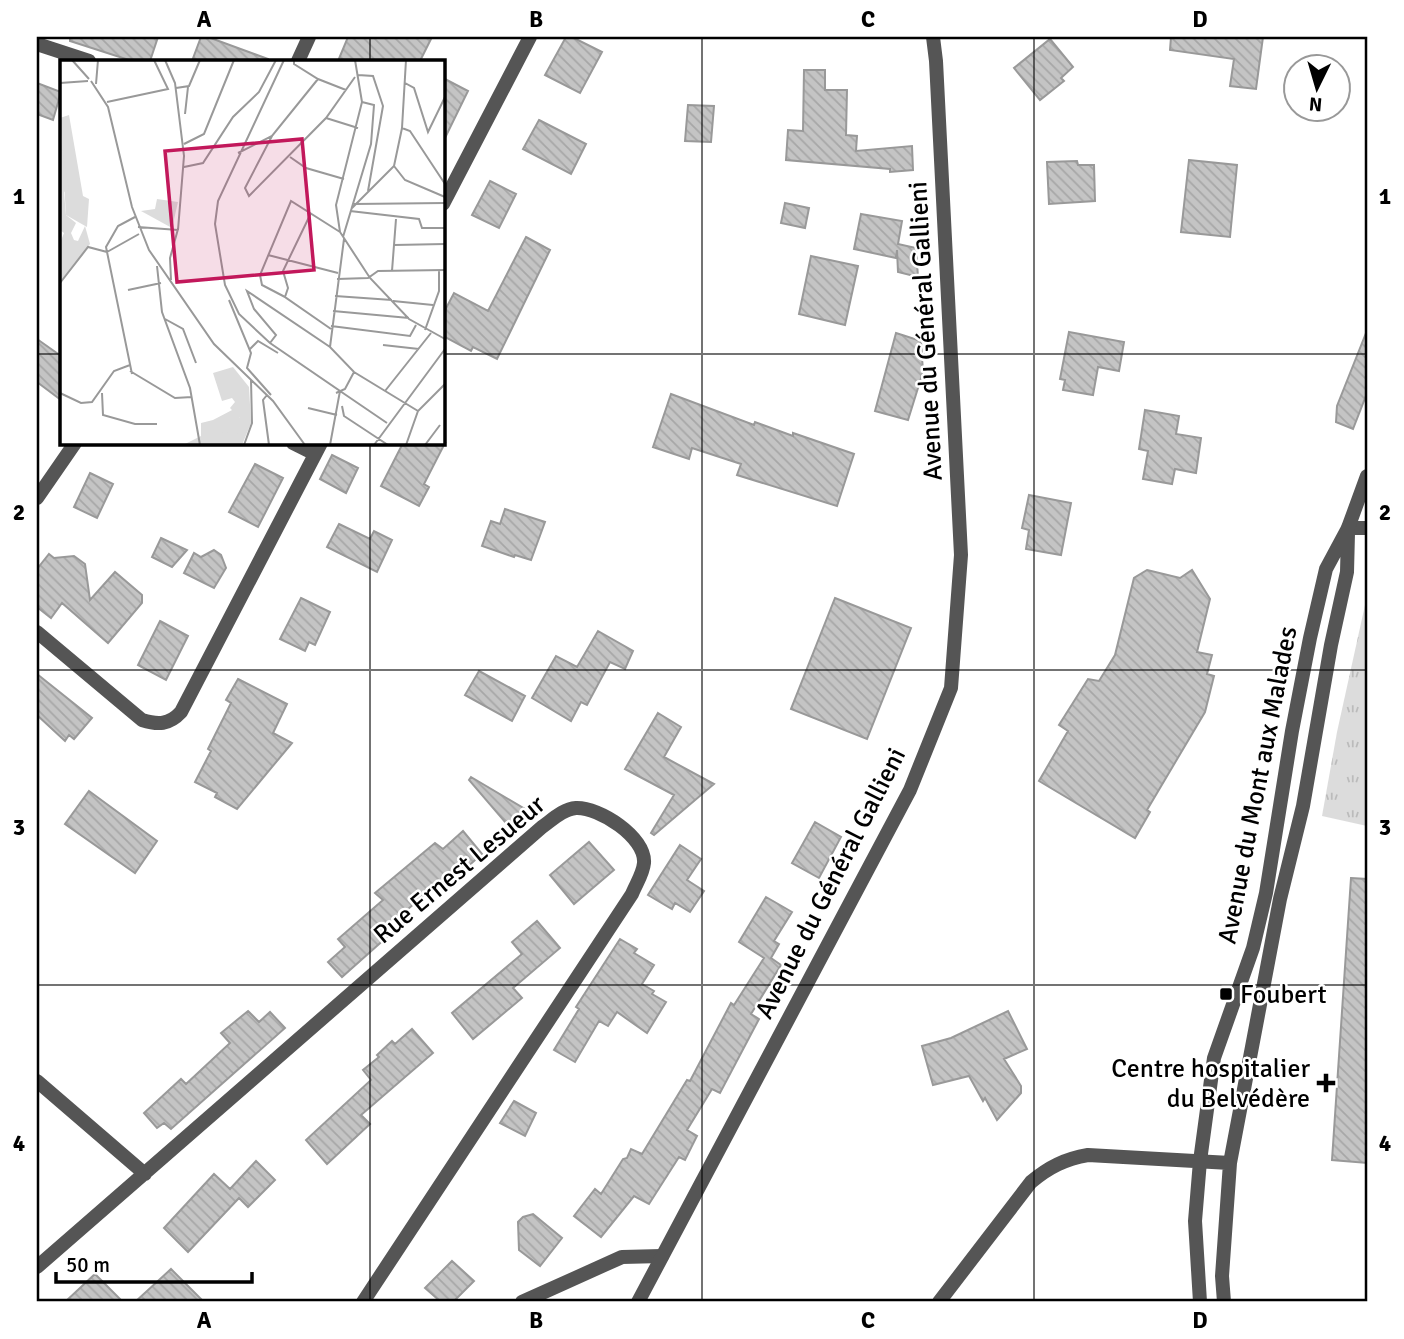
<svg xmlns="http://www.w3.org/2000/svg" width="1404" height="1339" font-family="Signika,sans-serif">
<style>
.grass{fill:url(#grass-tufts)}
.building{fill:url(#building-back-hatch);stroke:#999;stroke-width:2}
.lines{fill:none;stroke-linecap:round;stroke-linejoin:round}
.minor{stroke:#555;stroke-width:14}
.tertiary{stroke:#555;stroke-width:14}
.grid{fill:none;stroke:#000;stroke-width:2;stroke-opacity:0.55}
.poi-dot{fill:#000;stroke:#fff;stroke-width:2.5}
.labels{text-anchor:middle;stroke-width:5;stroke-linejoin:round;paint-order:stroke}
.street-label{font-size:26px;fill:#000;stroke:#fff}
.poi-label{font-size:26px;fill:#000;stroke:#fff;text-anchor:start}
.inset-road{fill:none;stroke:#999;stroke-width:2}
.view{fill:#c2185b;fill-opacity:0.15;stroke:#c2185b;stroke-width:3.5}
.inset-edge{fill:none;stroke:#000;stroke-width:3.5}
.neatline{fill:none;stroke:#000;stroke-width:2.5}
.grid-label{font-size:23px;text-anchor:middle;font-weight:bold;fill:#000}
</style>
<defs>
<pattern id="grass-tufts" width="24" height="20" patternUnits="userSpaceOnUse" patternTransform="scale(1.75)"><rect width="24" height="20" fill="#dcdcdc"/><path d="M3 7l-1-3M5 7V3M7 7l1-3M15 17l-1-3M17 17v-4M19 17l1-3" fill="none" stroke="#bbb"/></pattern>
<pattern id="building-back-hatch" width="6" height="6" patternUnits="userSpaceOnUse" patternTransform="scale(1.75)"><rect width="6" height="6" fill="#c4c4c4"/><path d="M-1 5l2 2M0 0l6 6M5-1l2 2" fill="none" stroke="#a7a7a7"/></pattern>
</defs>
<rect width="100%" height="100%" fill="#fff"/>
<!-- grass -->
<path class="grass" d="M1367 596V826L1322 816 1337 732Z"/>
<!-- building -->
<path class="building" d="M70 37H158L150 61H132L70 41Z
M201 37H208L268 59V61H192Z
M348 37H432L420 61H338Z
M566 37H572L602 52 580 93 545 75Z
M1171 37H1263L1256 89 1230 86 1234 59 1170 50Z
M1050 39 1073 67 1061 78 1064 81 1040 100 1014 68Z
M804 70H825V90H847L846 135 857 136 856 151 912 146 913 170 890 172V169L786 160 788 130 803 131Z
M443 78 468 91 443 142Z
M37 83 61 92 53 120 37 114Z
M688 105 714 106 711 142 685 141Z
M539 120 586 144 571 174 523 149Z
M1189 160 1237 165 1230 237 1181 232Z
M1077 161 1078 165H1094L1095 201 1049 204 1047 162Z
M490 181 516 194 499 228 472 215Z
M785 203 809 208 805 228 781 223Z
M861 214 902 221 898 244 916 248 918 277 898 272 897 250 896 258 854 249Z
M526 237 550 250 497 359 473 347 471 351 443 336V314L454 293 488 311Z
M811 256 858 266 845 325 799 314Z
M1069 332 1124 342 1119 371 1098 367 1093 395 1063 390 1065 380 1060 379Z
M896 333 921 341 923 372 908 420 875 411Z
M1366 333 1367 393 1353 429 1336 422 1337 406Z
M37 339 61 356V400L37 382Z
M671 394 754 425 755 422 793 436V433L854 454 837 506 737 475 741 464 692 448 689 459 653 447Z
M1145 410 1179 416 1176 434 1201 438 1196 473 1175 469 1172 484 1143 479 1148 451 1139 449Z
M403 443H445L424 484 429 487 419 506 381 486Z
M332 455 358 468 346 493 320 479Z
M255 464 283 478 258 527 229 512Z
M90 473 113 484 97 518 74 507Z
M1029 495 1071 503 1061 555 1026 549 1029 530 1022 528Z
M505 509 545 522 531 560 515 555 514 557 482 546 491 521 500 524Z
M339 524 370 539 374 531 392 540 377 572 327 547Z
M161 538 187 550 172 567 152 557Z
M214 550 221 555 226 568 214 588 184 573 194 553 201 557Z
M49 554 54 558 74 556 85 564 90 600 115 572 142 595V603L108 643 62 603 51 618 37 607V569Z
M1147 570 1180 578 1192 570 1210 599 1197 652 1212 655 1207 674 1214 676 1205 712 1147 810 1150 812 1135 838 1039 781 1068 731 1059 725 1088 679 1099 681 1115 655 1134 578Z
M301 598 330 612 315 645 309 642 305 651 280 639Z
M835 598 911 628 867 739 791 709Z
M160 621 188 636 166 680 138 665Z
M598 631 633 651 625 669 610 662 587 705 581 702 571 721 532 698 556 656 577 667Z
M479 671 525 696 512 721 465 695Z
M37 674 92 718 74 739 69 735 65 741 37 715Z
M238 679 287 704 273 733 292 743 237 809 215 797 217 793 195 782 211 751 208 749 231 703 226 700Z
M658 713 681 727 664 757 714 784 654 835 651 833 674 795 625 769Z
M471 777 530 812 511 829 469 780Z
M89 791 157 841 135 873 65 824Z
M815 822 841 837 819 878 792 863Z
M463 831 482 854 438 893 432 888 391 924 396 929 342 977 328 962 345 947 338 939 383 900 375 893 435 843 443 849Z
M589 842 614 870 574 904 550 875Z
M680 845 701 859 687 880 704 891 690 912 675 903 672 909 648 895Z
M1351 878 1367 879V1163L1332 1160Z
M766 897 792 912 774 941 779 944 771 958 781 965 751 1014 759 1019 720 1093 712 1089 687 1130 697 1136 685 1160 679 1157 649 1204 634 1196 601 1237 574 1216 595 1189 601 1194 623 1159 627 1158 631 1149 642 1154 687 1080 690 1081 731 1003 734 1005 764 958 739 942Z
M537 921 560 948 513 988 522 998 473 1039 452 1013 522 954 512 942Z
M620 939 637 949 634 953 654 965 642 984 654 991 652 994 666 1002 647 1033 617 1012 608 1026 599 1021 575 1062 554 1050 579 1009 576 1007Z
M248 1011 259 1022 270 1012 285 1028 171 1129 164 1123 157 1128 144 1113 181 1079 186 1084 230 1043 221 1033Z
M1008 1011 1027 1049 1004 1059 1021 1086V1093L997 1120 985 1098 983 1101 969 1076 933 1085 922 1046 951 1038Z
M412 1029 433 1053 361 1115 370 1124 327 1164 306 1140 371 1080 363 1070 379 1057 377 1055 392 1041 395 1044Z
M514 1101 536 1113 525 1136 500 1123Z
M256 1161 275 1180 248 1207 239 1198 188 1252 164 1228 214 1174 230 1189Z
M533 1214 562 1238 540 1266 519 1250 518 1222 523 1217Z
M452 1261 474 1281 453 1302H441L425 1288Z
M171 1269 204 1302H135Z
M95 1274 123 1302H65Z"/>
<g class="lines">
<!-- minor -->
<path class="minor" d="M37 44 89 61
M298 61 309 37
M443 204 530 37
M293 443 315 454
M37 498 75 443
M1348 528H1367
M37 632 142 720C158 725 169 725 181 712L321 443
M37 1081 145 1174
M37 1267 542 827C552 820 563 809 576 808 599 807 646 837 644 863 643 874 636 884 632 894L363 1302
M522 1302 622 1257 662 1256"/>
<!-- tertiary -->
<path class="tertiary" d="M638 1302 910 790 951 688 961 555 936 61 933 37
M939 1302 1031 1182C1049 1167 1065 1159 1088 1155L1230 1163
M1200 1302 1195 1221 1200 1161 1214 1058 1253 948 1266 893 1292 731 1310 638 1326 569 1348 528 1367 476
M1224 1302 1222 1276 1230 1163 1280 899 1303 806 1331 645 1347 572 1348 533"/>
</g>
<!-- grid -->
<path class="grid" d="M370 37V61M702 37V1302M1034 37V1302M37 354H61M443 354H1367M370 443V1302M37 670H1367M37 985H1367"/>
<!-- markers -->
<g class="poi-dot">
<rect x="1219" y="987" width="14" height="14" rx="3.5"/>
<path d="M1322.5 1072.5h7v7h7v7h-7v7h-7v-7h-7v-7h7z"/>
</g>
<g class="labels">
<!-- street labels -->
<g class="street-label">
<text transform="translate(925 331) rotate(-93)" y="9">Avenue du Général Gallieni</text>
<text transform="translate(1257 785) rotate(-79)" y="9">Avenue du Mont aux Malades</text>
<text transform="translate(459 869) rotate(-40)" y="9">Rue Ernest Lesueur</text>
<text transform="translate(830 883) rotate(-63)" y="9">Avenue du Général Gallieni</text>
</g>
<!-- poi labels -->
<g class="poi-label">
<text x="1240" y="1003">Foubert</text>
<text x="1310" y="1077" text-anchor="end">Centre hospitalier<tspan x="1310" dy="30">du Belvédère</tspan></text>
</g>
</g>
<!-- overview -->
<g transform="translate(60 60)">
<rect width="385" height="385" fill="#fff"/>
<path d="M9 55 23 136 29 139 27 167 6 155 0 58ZM97 139 118 142 112 168 81 151 95 149ZM174 349 180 358 181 374 153 378V360Z" fill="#dcdcdc"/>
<path d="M0 75 9 129 4 132 6 155 16 163 11 173 14 180 18 181 25 166 30 184 0 222V183L4 173 0 170ZM173 307 189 327 191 363 182 385H123L141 376V363L153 360V377L165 372 180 374V358L170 348 175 342 172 338 162 341 153 313Z" fill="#dcdcdc"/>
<path class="inset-road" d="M12 0 29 19M105 0 115 23 124 96 118 170M224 0 158 141 155 164 165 225 179 254 210 283 280 331 270 385M234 0V4L258 19 286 30M295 0 302 42 276 145 280 172 310 218 349 259 385 279M298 15 313 16 323 46 308 131M31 21 48 47 72 147 89 190 154 284 213 341 245 385M0 23 28 21M345 23 354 28 368 72 385 37M36 24 38 0M116 28 129 26 140 0M47 42 108 29 94 0M125 54 128 27M266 58 298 68M342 68 350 71 385 124M212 76 185 128 189 136 266 58 295 17M124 84 144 74 174 0M178 93 212 76 258 19M230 97 246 108 284 119M334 106 345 120 385 137M124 107 143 103 173 57 199 32 216 0M294 144 385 143M291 149 334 106 342 68 346 0M290 151 359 159 362 168H385M251 153 223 211 228 228 225 237 271 269M78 167 118 170M283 177 311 84 314 45 302 42M334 185 385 184M47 192 79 174M208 195 278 213M97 206 102 252 130 328 140 385M332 211 336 159M277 219 308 218 318 211 385 210M111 220 110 198 118 169M0 223 28 187 47 192M68 230 101 223M275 236 332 240M225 237 202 225 200 215 231 141 280 172M169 240 191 293 187 308 211 335M333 241 373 245M273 251 349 258M105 259 123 269 136 303M271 266 350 276 356 265M365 270 379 231V210M210 283 216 275 194 249 187 231 270 287 294 312 358 351M323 285 359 289M270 287 284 179M190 289 198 281 218 293M70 311 115 338 132 337M72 314 46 187 58 166 75 157M280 331 327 363M325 331 371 273M0 333 21 343 32 342 54 311 70 305M42 333 43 355 75 364H97M276 333 285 329 294 312M207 335 203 340 209 385M282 346 284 356 328 385M248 348 277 355M184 385 192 363 191 320M314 385 385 289M346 385 358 351 385 324M365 385 380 365"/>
<path class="view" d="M242 79 254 210 117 222 105 91Z"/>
<rect width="385" height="385" class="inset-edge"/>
</g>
<!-- border -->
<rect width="1404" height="1339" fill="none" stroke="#ffffff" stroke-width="77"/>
<!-- north arrow -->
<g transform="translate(1317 88) rotate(185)"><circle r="33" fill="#ffffff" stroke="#999999" stroke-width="2"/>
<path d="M0-5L12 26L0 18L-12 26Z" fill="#000000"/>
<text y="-10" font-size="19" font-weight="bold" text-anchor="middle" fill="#000000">N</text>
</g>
<!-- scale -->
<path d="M56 1272v10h196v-10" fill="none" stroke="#000000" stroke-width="3.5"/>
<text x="66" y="1272" font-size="21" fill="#000000" stroke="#ffffff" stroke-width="5" paint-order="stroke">50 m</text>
<rect x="38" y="38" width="1328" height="1262" class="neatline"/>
<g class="grid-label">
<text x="204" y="27">A</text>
<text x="536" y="27">B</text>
<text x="868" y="27">C</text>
<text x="1200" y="27">D</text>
<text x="19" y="204">1</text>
<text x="1385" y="204">1</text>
<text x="19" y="520">2</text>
<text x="1385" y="520">2</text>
<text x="19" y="835">3</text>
<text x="1385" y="835">3</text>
<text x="19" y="1151">4</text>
<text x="1385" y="1151">4</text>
<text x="204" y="1328">A</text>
<text x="536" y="1328">B</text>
<text x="868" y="1328">C</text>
<text x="1200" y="1328">D</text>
</g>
</svg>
